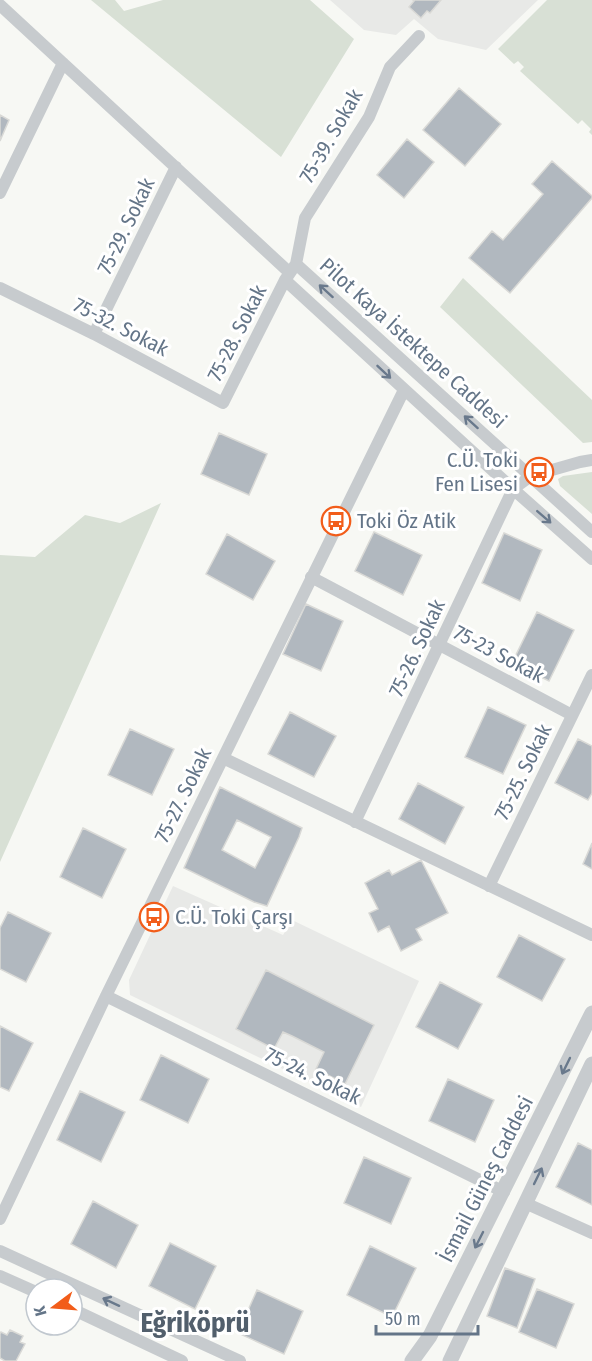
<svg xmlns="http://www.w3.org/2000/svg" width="592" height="1361" font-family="'Fira Sans Condensed',sans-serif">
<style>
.built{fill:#e8e9e7}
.green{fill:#d8e0d5}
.building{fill:#b1b8bf;stroke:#d9d9d6;stroke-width:1.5;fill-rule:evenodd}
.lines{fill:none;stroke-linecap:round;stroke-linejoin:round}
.minor{stroke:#c7cbce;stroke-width:12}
.tertiary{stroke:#c7cbce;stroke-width:15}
.oneway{stroke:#69798c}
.labels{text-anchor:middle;stroke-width:6;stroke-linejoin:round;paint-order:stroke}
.street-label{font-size:21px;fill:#647588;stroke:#fff}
.poi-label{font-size:21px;fill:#647588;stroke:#fff;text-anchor:start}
.district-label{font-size:27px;font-weight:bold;fill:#525f6c;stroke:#fff}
</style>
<rect width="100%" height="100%" fill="#f7f8f4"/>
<!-- built -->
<path class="built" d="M330 0H538L486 50 438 39 414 19 396 35 364 30Z
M173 886 283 935 292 920 419 981 361 1107 130 995 129 980Z"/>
<!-- green -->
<path class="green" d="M91 0H115L124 11 163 0H310L354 39 281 157Z
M547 0H592V135L589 132 591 129 582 120 578 124 520 71 524 67 518 61 514 64 498 49Z
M463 278 592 400V442L583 443 440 307Z
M592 472V514L560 486 558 479 563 476Z
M161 503 0 862V555L35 557 85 515 120 523Z"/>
<!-- building -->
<path class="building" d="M413 0H441L430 13 427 11 421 18 409 7 414 1Z
M459 88 501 124 465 166 423 130Z
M0 115 9 120 0 141Z
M407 139 434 162 404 198 377 175Z
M552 161 592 196V198L510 293 469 258 492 231 503 240 543 194 532 184Z
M219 433 267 454 249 495 201 474Z
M374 532 422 555 403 595 355 571Z
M504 533 542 550 520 601 482 583Z
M227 534 275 561 253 600 206 574Z
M306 604 343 621 321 671 283 654Z
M537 612 574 630 549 681 512 663Z
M488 707 526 725 503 774 465 757Z
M290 712 336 736 314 777 268 754Z
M130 729 174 749 152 795 108 775Z
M578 739 592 746V793L588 800 555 783Z
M418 783 464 807 445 844 399 819Z
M220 787 302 828 299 837 267 906 254 902 184 868ZM237 820 271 837 255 868 222 850Z
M83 828 126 849 102 898 60 877Z
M592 843V869L583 864Z
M421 860 448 913 416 929 422 940 401 951 389 926 378 932 369 913 378 909 365 883 389 870 392 875Z
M8 912 51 933 26 982 0 969V928Z
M519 935 565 959 542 1001 497 977Z
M266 970 374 1025 345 1084 316 1069 324 1052 292 1036 283 1032 274 1049 236 1029Z
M440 982 482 1004 458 1049 416 1027Z
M0 1026 33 1043 9 1091 0 1087Z
M161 1055 209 1079 188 1123 140 1100Z
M448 1079 494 1100 475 1142 429 1121Z
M80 1091 125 1112 101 1162 57 1140Z
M578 1143 592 1150V1205L556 1187Z
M364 1157 411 1178 391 1224 344 1203Z
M93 1201 138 1225 116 1268 71 1244Z
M170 1243 216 1266 195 1309 149 1286Z
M370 1246 416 1268 392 1317 347 1295Z
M505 1268 535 1279 517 1328 487 1316Z
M537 1289 574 1304 556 1348 519 1332Z
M257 1290 303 1311 284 1354 238 1333Z
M10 1330 23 1336 20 1342 25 1344 16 1361H5L0 1358V1334L1 1332 7 1335Z"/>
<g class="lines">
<!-- minor -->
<path class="minor" d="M0 5 290 273
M0 193 63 63
M296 264 305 218 369 117 390 67 419 36
M0 288 94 334 223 403 285 280
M94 334 176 167
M592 532 296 264 285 280 513 489 592 559
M311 577 572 715
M223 758 592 935
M355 822 513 489 531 476 580 462 592 460
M489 886 592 675
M106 996 504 1192
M525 1203 592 1233
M0 1219 106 996 404 390
M0 1251 240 1361
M0 1276 36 1292
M72 1309 182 1361"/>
<!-- tertiary -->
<path class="tertiary" d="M412 1361 430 1336 592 1013
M450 1361 592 1064"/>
</g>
<!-- one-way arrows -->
<defs><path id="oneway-shaft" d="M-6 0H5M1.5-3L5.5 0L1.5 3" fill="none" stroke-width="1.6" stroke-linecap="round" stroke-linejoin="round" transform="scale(1.5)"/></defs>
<g class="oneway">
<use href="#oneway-shaft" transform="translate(326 291) rotate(-138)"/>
<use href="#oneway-shaft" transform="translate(384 372) rotate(43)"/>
<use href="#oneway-shaft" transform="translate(471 422) rotate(-138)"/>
<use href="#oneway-shaft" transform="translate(544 517) rotate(41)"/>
<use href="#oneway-shaft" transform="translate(566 1066) rotate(116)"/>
<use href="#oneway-shaft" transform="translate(538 1176) rotate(-64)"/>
<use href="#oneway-shaft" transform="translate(479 1240) rotate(117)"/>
<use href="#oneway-shaft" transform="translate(111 1302) rotate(-155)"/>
</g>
<!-- icons -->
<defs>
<g id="bus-ring" transform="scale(1.5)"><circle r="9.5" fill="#fff" stroke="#f25d1a" stroke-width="1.5"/><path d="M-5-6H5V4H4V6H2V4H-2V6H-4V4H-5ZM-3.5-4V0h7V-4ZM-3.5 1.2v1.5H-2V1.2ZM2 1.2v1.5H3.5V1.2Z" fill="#f25d1a"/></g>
</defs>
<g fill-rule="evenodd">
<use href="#bus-ring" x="539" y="472"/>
<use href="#bus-ring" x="336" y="521"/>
<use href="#bus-ring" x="154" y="917"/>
</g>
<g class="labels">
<!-- street labels -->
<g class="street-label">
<text transform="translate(331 136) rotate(-60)" y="7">75-39. Sokak</text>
<text transform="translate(126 226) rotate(-64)" y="7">75-29. Sokak</text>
<text transform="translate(121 327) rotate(27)" y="7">75-32. Sokak</text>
<text transform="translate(237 333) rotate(-63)" y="7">75-28. Sokak</text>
<text transform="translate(413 343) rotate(42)" y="7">Pilot Kaya İstektepe Caddesi</text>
<text transform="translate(417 648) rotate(-65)" y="7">75-26. Sokak</text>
<text transform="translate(499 654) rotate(28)" y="7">75-23 Sokak</text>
<text transform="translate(523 772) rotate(-64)" y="7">75-25. Sokak</text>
<text transform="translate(183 795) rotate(-64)" y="7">75-27. Sokak</text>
<text transform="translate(313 1076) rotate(26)" y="7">75-24. Sokak</text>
<text transform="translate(486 1179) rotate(-63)" y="7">İsmail Güneş Caddesi</text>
</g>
<!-- poi labels -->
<g class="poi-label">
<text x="518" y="467" text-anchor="end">C.Ü. Toki<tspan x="518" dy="24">Fen Lisesi</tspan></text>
<text x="357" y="528">Toki Öz Atik</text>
<text x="175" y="924">C.Ü. Toki Çarşı</text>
</g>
<!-- district labels -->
<g class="district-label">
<text x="195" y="1332">Eğriköprü</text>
</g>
</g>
<!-- north arrow -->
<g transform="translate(54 1307) rotate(254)"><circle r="28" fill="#ffffff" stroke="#c1c8cf" stroke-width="1.5"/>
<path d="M0-4.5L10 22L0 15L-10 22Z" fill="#f25d1a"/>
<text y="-9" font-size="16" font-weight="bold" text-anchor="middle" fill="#647588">K</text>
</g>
<!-- scale -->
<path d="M376 1325v9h102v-9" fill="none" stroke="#647588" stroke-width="3"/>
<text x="385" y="1325" font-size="18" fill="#647588" stroke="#ffffff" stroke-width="4.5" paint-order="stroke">50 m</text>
</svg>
